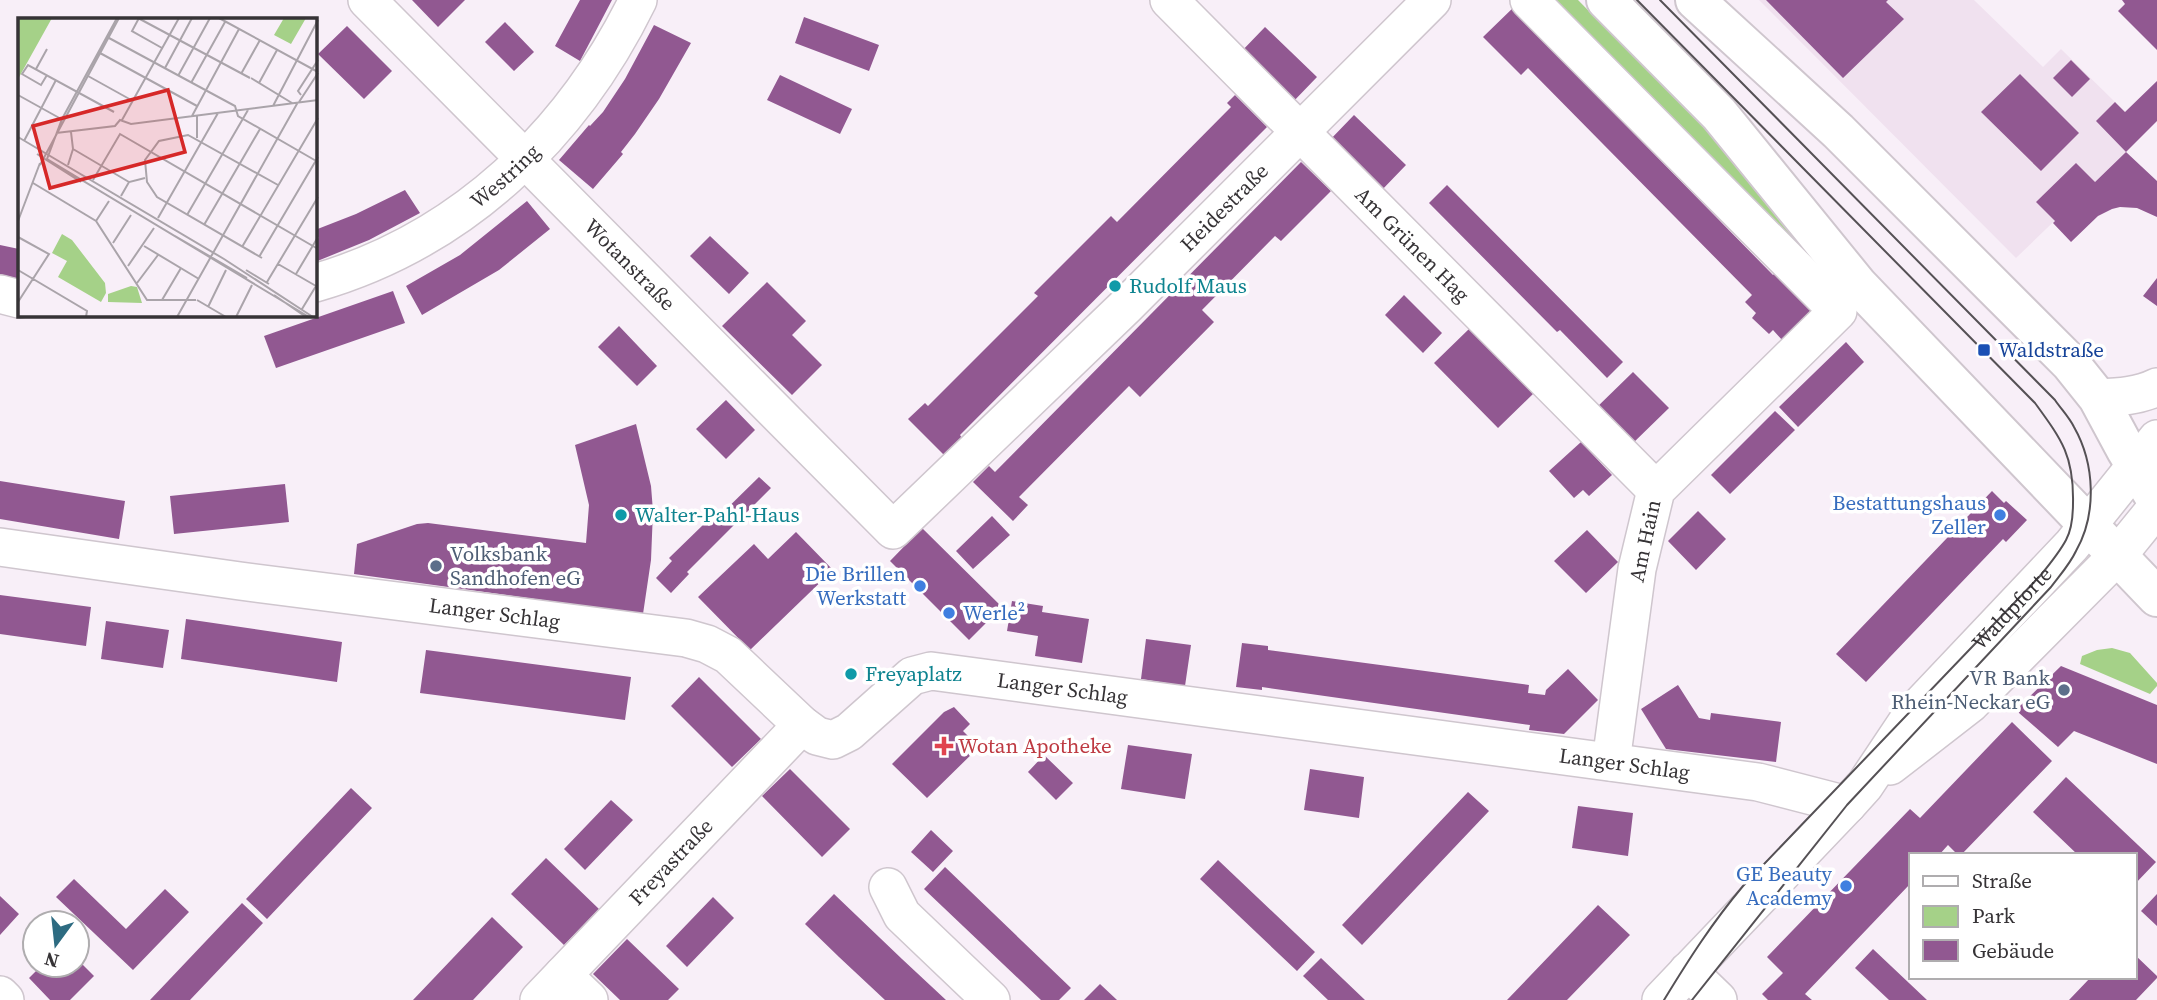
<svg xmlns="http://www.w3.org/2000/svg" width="2157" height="1000" font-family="'Source Serif 4',serif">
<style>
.built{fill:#f0e1ef}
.green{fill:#a5d188}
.building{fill:#915891}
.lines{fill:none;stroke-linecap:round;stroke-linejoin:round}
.minor-casing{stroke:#cfc6ce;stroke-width:40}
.major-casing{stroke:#cfc6ce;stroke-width:42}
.minor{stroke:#fff;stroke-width:37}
.major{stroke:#fff;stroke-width:38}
.tram{stroke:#555155;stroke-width:2}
.culture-dot{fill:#0f9aa8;stroke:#fff;stroke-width:2.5}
.transit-dot{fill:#1a4fb4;stroke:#fff;stroke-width:2.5}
.shop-dot{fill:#3f7fe0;stroke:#fff;stroke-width:2.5}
.service-dot{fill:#5c6f8a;stroke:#fff;stroke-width:2.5}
.health-dot{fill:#e0444e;stroke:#fff;stroke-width:2.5}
.labels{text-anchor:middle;stroke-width:7;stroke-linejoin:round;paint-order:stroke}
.street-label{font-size:21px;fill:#363336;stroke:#fff}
.culture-label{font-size:21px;fill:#0d838f;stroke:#fff;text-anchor:start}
.transit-label{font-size:21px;fill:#164399;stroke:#fff;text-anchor:start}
.shop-label{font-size:21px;fill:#366cbe;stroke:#fff;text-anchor:end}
.service-label{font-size:21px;fill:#4e5e75;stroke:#fff;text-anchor:start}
.health-label{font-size:21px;fill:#be3a42;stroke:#fff;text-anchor:start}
.inset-road{fill:none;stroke:#aaa4aa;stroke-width:2}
.view{fill:#d62828;fill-opacity:0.15;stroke:#d62828;stroke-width:3.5}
.inset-edge{fill:none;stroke:#363336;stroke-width:3.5}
</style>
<rect width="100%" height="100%" fill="#f8eff8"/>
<!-- built -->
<path class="built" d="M1759 0H1974L2043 67 2061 49 2115 102 2126 152 2016 258Z"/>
<!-- green -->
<path class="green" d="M1544 0H1578L1711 135 1844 299Z
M2112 648 2130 653 2157 683V686L2150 694 2080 664 2082 656 2097 650Z"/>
<!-- building -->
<path class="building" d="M412 0H465L438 27Z
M580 0H612L580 61 555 46Z
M1766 0H1888L1886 2 1904 19 1843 78Z
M2122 0H2157V50L2118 11 2125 4Z
M1517 4 1554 42 1549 47 1568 66 1773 275 1778 270 1816 309 1783 341 1773 330 1769 334 1752 318 1756 313 1745 302 1752 295 1528 68 1521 75 1483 37Z
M804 17 879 45 869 71 795 43Z
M505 22 534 52 514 71 485 42Z
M654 25 691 43 659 99 635 134 621 152 623 154 593 189 559 160 589 125 590 126 603 112 625 79Z
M347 26 392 71 364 99 318 54Z
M1265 27 1317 77 1290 105 1238 55Z
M2071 60 2090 79 2072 97 2053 78Z
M2020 74 2079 133 2041 171 1981 112Z
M780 75 852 109 840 134 767 100Z
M2157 81V121L2126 152 2096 121 2115 102 2125 112Z
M1235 95 1267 127 960 435 963 440 946 457 908 419 925 403 928 406 1038 296 1034 293 1111 216 1117 222 1231 107 1227 103Z
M1354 115 1406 165 1379 193 1327 143Z
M2126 152 2157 181V217L2137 208 2120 207 2112 209 2098 216 2071 242 2053 223 2055 221 2036 202 2076 163 2095 182Z
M1301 162 1331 191 1281 241 1275 236 1202 310 1214 322 1140 397 1129 386 1019 497 1028 505 1013 521 973 482 989 466 995 472Z
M1447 185 1623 362 1607 378 1560 330 1557 332 1429 203Z
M405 190 420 213 369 240 315 262V230L356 214Z
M527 201 550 229 499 270 422 315 406 286 460 255Z
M710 236 749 273 729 294 690 256Z
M0 245 19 249V279L0 274Z
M2157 278V306L2143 296Z
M767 282 806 321 792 335 822 365 792 395 722 326Z
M393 291 405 323 276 368 264 336Z
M1404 295 1442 333 1423 353 1385 315Z
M619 326 657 366 637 386 598 347Z
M1470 328 1534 393 1498 428 1434 363Z
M1846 342 1864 362 1798 427 1779 407Z
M1633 372 1669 408 1630 446 1594 410Z
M726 400 755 430 726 459 696 429Z
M1775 411 1795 430 1730 494 1711 475Z
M636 424 651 486 653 511 651 560 643 614 354 574 357 544 417 524 428 523 586 543 589 505 575 445Z
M1581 442 1612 475 1589 496 1583 490 1574 498 1549 471Z
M759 477 771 488 687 572 689 574 671 593 656 578 672 561 669 558 705 523 709 526Z
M0 481 125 501 119 539 0 519Z
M285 484 289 522 174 534 170 496Z
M1992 491 2004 503 2006 501 2027 520 2006 542 2003 539 1866 682 1836 654Z
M1698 511 1726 539 1696 570 1668 541Z
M992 516 1010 535 973 569 956 551Z
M922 528 1002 607 969 640 890 561Z
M1587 530 1618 562 1586 593 1554 561Z
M796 532 833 570 750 650 698 597 754 544 768 559Z
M0 595 91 607 86 646 0 634Z
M1012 601 1043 606 1042 612 1089 619 1082 663 1035 656 1038 636 1007 631Z
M186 619 342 642 337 682 181 659Z
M106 621 169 630 163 668 101 659Z
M1146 639 1191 645 1185 686 1141 679Z
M1242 643 1268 646V650L1529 685 1528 693 1545 695 1546 690 1568 669 1598 700 1564 734 1529 730 1530 725 1262 687V690L1236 687Z
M426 650 631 677 625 720 420 693Z
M2061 666 2157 705V764L2074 731 2058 747 2019 713 2018 708Z
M699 677 761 739 732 767 671 706Z
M1678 685 1699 718 1710 720 1711 713 1781 722 1776 762 1666 749 1641 709Z
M954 707 970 724 963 731 979 747 927 798 892 764 944 712Z
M2012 722 2052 761 1961 855H1958L1948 845 1939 855H1910V884L1805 994 1812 1000H1768L1762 994 1783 973 1767 957 1910 809 1920 818Z
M1128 745 1192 754 1185 799 1121 789Z
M1044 755 1073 783 1056 800 1028 772Z
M790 769 850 829 822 857 762 796Z
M1310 769 1364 777 1359 818 1304 810Z
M2066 777 2156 862 2134 885V855H2078L2033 812Z
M351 788 372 808 267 919 246 899Z
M1468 792 1489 811 1362 945 1342 925Z
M611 800 633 820 585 870 564 849Z
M1578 806 1633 813 1628 856 1572 848Z
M931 830 953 851 933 872 911 852Z
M546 858 599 909 564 945 511 894Z
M1218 860 1315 952 1297 971 1200 879Z
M945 867 1071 988 1059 1000H1041L924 889Z
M74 879 126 929 165 889 189 912 133 970 56 897Z
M834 894 902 959 946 1000H885L839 957 805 924Z
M2157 894V926L2141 911Z
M0 896 19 914 0 935Z
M713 897 734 918 687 967 666 946Z
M242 903 263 923 190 1000H150Z
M1598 905 1630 935 1567 1000H1507Z
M492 917 523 947 473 1000H413Z
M627 939 679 989 668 1000H620L593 974Z
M1873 949 1927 1000H1889L1855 968Z
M2134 954 2157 976V978L2136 1000H2069L2091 977H2134Z
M1321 958 1365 1000H1328L1303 976Z
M77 959 94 976 70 1000H50L29 978 42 965H77Z
M1100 984 1117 1000H1084Z"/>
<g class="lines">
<!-- minor casing -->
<g class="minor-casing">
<g id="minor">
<path id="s1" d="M367 0 893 530 1125 307 1432 0"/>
<path id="s2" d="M1169 0 1656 490"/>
<path d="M1529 0 1838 311 1656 490 1637 569 1611 762"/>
<path id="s3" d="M315 283C461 241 572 135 638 0"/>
<path d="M0 294 19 299"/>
<path d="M2098 398C2118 397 2139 396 2157 387"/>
<path id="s4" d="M0 547 240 581 686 638 707 644 728 655 802 725 817 736 833 740 849 732 912 676 931 671 1758 782 1847 805"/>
<path d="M1890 766 1970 704 2118 555 2157 507"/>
<path d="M888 887 902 915 991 1000"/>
<path d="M1688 971 1718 1000"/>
<path d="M563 975 589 1000"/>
<path d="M0 995 5 1000"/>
<path id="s5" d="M539 1000 802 725"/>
<path id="s6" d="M1661 1000 1847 805 1865 785 1913 713 2072 545 2157 439"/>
</g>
</g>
<!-- major casing -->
<g class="major-casing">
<path id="major" d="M1606 0 1719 114 1858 285 2157 597
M1695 0 1838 131 2070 363 2098 398 2126 450 2157 501"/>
</g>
<!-- minor -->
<use href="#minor" class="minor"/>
<!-- major -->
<use href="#major" class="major"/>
<!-- tram -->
<path class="tram" d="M1637 0 2035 403C2062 440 2074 456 2073 503 2073 515 2072 529 2066 540 2059 553 2049 565 2040 576L1743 886C1712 923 1689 959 1664 1000
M1660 0 2055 400C2061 409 2069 417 2074 427 2095 464 2097 514 2076 551 2070 564 2060 575 2051 587L1847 805 1692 1000"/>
</g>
<!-- markers -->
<g class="culture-dot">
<circle cx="1115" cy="286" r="7"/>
<circle cx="621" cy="515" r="7"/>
<circle cx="851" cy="674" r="7"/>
</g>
<rect class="transit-dot" x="1977" y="343" width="14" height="14" rx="3.5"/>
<g class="shop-dot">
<circle cx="2000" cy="515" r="7"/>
<circle cx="920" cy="586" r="7"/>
<circle cx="949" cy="613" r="7"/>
<circle cx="1846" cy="886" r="7"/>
</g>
<g class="service-dot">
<circle cx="436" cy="566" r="7"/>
<circle cx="2064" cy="690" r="7"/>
</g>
<path class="health-dot" d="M940.5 735.5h7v7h7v7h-7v7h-7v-7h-7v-7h7z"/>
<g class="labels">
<!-- street labels -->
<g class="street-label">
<text dy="7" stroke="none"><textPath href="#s3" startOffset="220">Westring</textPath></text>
<text dy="7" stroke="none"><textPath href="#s1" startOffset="1209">Heidestraße</textPath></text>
<text dy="7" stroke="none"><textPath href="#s2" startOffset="345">Am Grünen Hag</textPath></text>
<text dy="7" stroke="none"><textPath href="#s1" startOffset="373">Wotanstraße</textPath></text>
<text transform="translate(1645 541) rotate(-78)" y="7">Am Hain</text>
<text dy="7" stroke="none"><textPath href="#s6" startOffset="527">Waldpforte</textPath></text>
<text dy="7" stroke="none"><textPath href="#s4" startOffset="499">Langer Schlag</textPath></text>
<text dy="7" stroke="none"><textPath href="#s4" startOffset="1129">Langer Schlag</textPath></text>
<text dy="7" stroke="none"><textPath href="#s4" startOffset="1696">Langer Schlag</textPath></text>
<text dy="7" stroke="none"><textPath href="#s5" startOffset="191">Freyastraße</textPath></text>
</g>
<!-- culture labels -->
<g class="culture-label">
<text x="1129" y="293">Rudolf Maus</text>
<text x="635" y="522">Walter-Pahl-Haus</text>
<text x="865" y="681">Freyaplatz</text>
</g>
<!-- transit labels -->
<g class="transit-label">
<text x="1998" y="357">Waldstraße</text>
</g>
<!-- shop labels -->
<g class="shop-label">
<text x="1986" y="510">Bestattungshaus<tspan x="1986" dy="24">Zeller</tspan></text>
<text x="906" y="581">Die Brillen<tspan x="906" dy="24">Werkstatt</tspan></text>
<text x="963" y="620" text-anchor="start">Werle²</text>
<text x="1832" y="881">GE Beauty<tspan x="1832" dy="24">Academy</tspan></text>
</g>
<!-- service labels -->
<g class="service-label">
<text x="450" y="561">Volksbank<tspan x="450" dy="24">Sandhofen eG</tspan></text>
<text x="2050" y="685" text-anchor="end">VR Bank<tspan x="2050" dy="24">Rhein-Neckar eG</tspan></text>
</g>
<!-- health labels -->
<g class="health-label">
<text x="958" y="753">Wotan Apotheke</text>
</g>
</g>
<!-- overview -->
<g transform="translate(18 18)">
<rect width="299" height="299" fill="#f8eff8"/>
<path d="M0 0H34L0 61ZM266 0H288L273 26 256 17ZM44 216 54 222 87 265 88 275 83 284 40 259 49 243 34 235ZM113 268 119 269 124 285 90 284V276Z" fill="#a5d188"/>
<path class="inset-road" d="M99 0 44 101 29 141 291 299M120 0 232 60M121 0 114 13 144 30M201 0 300 54M91 20 217 88 220 98 300 144M82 35 179 88M147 50 174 0M18 51 29 31M223 56 242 22M29 57 23 67 4 56 10 47 96 94M70 58 115 83M160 58 192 0M233 60 274 85M173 65 207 4M241 65 259 32M0 77 45 102M283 77 280 73 300 42M281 84 300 55M255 88 300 2M179 97V120M174 98 221 11M104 102 161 0M38 115 97 108 102 102 113 106 300 82M0 119 206 241 295 299M6 123 38 62M55 131 111 164M19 136 63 164M22 147 101 0M50 147 55 131 53 114M75 162 102 116 300 231M15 165 78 203 129 282H178M103 178 111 164 127 160M169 197 230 92M140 200 200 95M0 203 22 145M78 203 91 183M186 207 242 111M157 218 229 260M0 219 31 236 0 284M95 225 113 197M126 228 181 261M224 229 300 100M241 239 300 139M244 240 139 179 129 164 127 142 141 123 170 117 260 167M260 246 298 268M110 248 136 210M0 252 69 293 68 299M228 252 251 266M278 256 300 219M249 264 300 179M119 265 140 237M256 277 288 299M144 282 163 250M179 282 208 299M190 289 208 252M284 291 298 268M159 299 280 84M218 299 234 267"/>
<path class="view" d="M150 72 167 134 32 170 15 108Z"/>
<rect width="299" height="299" class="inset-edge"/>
</g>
<!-- legend -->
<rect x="1909" y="853" width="228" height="126" fill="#ffffff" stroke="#afadaf" stroke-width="2"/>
<rect x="1923" y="876" width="35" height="10" fill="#ffffff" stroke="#afadaf" stroke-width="2"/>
<text x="1972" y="888" font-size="21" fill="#363336">Straße</text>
<rect x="1923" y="906" width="35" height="21" fill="#a5d188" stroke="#afadaf" stroke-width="2"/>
<text x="1972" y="923" font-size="21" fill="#363336">Park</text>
<rect x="1923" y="940" width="35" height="21" fill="#915891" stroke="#afadaf" stroke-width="2"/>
<text x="1972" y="958" font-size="21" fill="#363336">Gebäude</text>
<!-- north arrow -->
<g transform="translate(56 944) rotate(195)"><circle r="33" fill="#ffffff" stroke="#afadaf" stroke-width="2"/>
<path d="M0-5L12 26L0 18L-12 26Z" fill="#2d6b81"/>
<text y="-10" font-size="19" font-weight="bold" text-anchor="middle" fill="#363336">N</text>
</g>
</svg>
